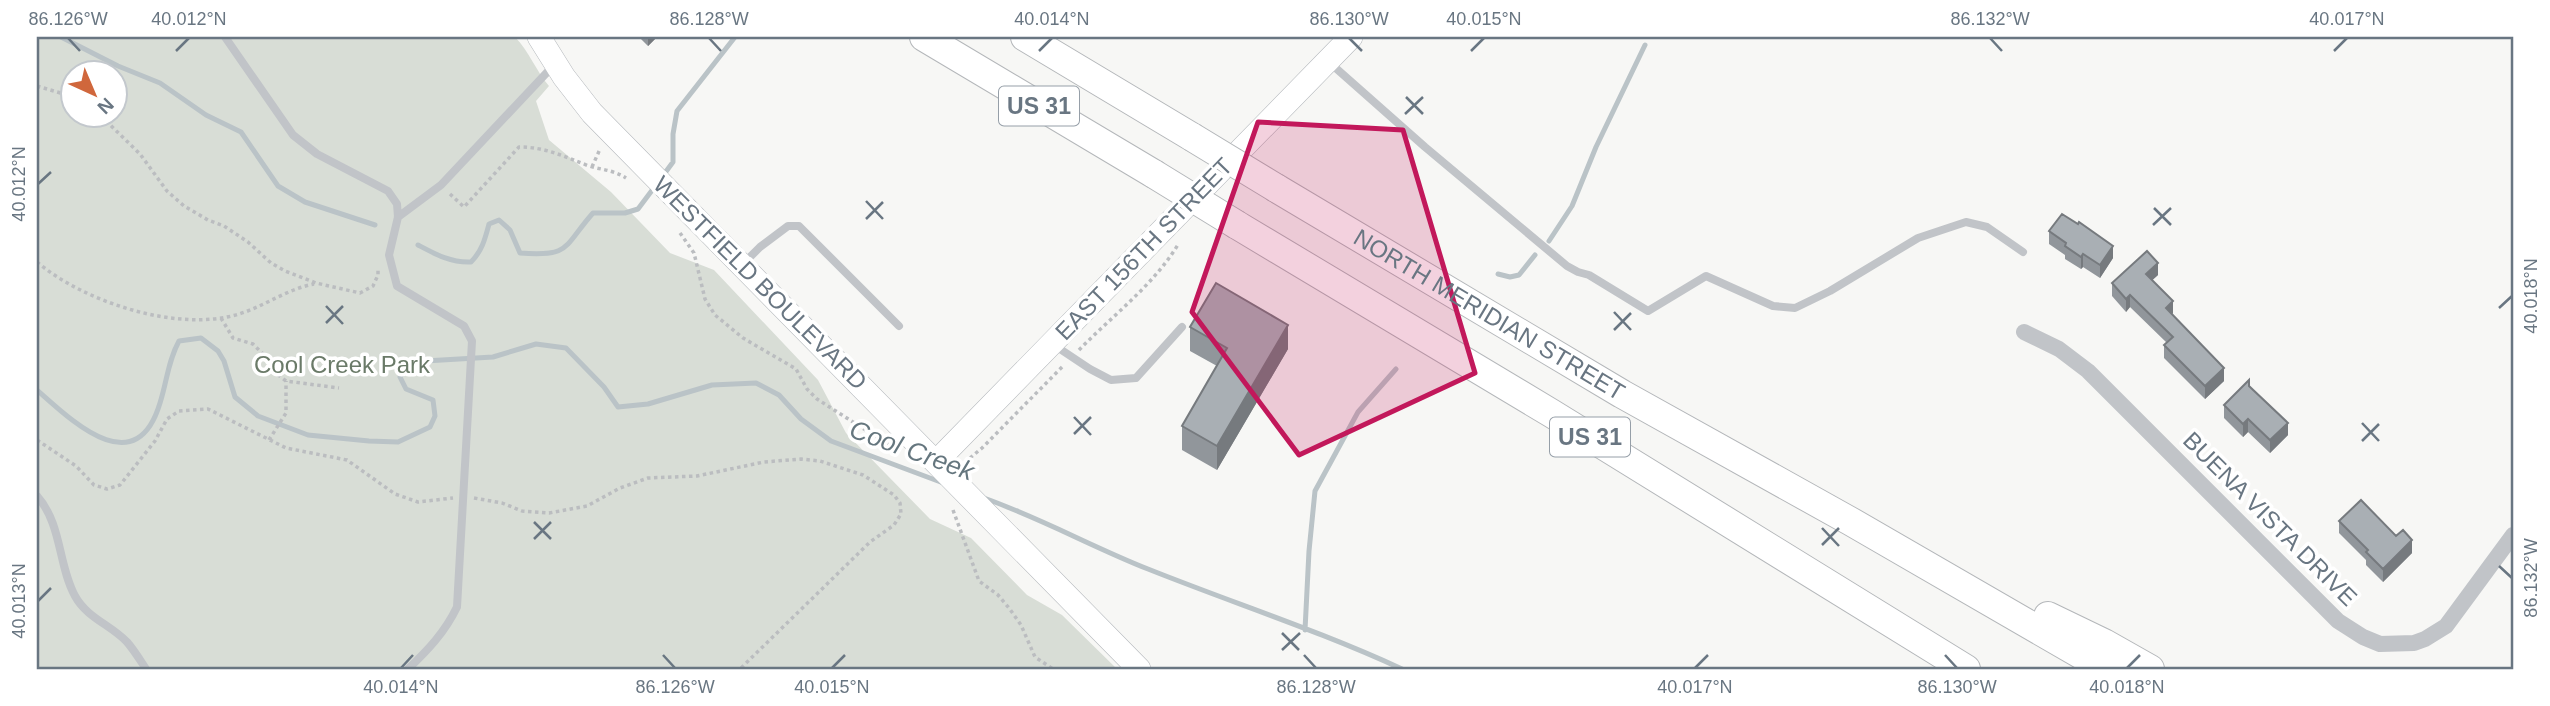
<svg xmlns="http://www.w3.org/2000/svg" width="2550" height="706" font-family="Helvetica,sans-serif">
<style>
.green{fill:#d8ddd6;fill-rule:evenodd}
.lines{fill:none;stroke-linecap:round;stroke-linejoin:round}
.stream{stroke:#bac3c7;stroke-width:5}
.secondary-casing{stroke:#b4b8bc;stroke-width:24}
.highway-casing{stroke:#b4b7ba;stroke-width:30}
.path{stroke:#bbbdc0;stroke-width:3.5;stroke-dasharray:3.5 3.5;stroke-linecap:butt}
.lane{stroke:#c1c4c8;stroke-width:8}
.street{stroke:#c1c4c8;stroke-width:16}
.secondary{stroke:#fff;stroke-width:23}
.highway{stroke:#fff;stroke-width:28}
.highway-bridge-casing{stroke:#b4b7ba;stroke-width:30;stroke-linecap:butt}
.highway-bridge{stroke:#fff;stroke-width:28}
.wall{fill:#91969b}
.shaded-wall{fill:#767a7e}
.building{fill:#a9afb4;stroke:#767a7e;stroke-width:2}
.marked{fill:#c2185b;fill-opacity:0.2;stroke:#c2185b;stroke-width:5;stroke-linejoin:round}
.ticks{fill:none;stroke:#697682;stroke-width:2.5}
.labels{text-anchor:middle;stroke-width:7;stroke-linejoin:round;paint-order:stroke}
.shield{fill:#fff;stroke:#969fa8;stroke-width:2}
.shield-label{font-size:23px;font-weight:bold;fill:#697682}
.street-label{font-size:24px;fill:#697682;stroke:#fff}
.park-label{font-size:24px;fill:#6a7a68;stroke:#fff}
.water-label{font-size:26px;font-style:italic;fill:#65767e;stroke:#fff}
.neatline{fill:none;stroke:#697682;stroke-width:2.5}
.ticks-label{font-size:18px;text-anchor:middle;fill:#697682}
</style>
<rect width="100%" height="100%" fill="#f7f7f5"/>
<!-- green -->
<path class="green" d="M37 37H515C529 51 536 71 549 86L536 101 549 140 611 192 670 253 714 270 818 380 846 433 930 519 971 538 1027 595 1062 615 1117 669H37ZM74 74H116V116H74Z"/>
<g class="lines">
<!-- stream -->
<path class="stream" d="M61 37 118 66 160 83 206 115 241 132 278 186 305 202 375 225
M662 177 673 162V134L677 111 735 37
M1549 241 1572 206 1596 147 1645 45
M418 245C435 254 451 263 471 262 482 251 485 239 489 224L499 220 510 230 520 253C571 257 563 247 593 213H625L638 209 656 185
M1498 274 1510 277 1519 275 1535 255
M37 390C73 422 136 483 160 403 167 381 168 361 179 341L201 338 218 351 224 361 235 397 258 416 308 435 369 441 398 442 430 427 435 416 433 400 406 389 400 377 407 367 425 361 493 357 536 344 566 348 604 387 618 407 648 404 712 385 756 383 779 395 801 419 831 441 946 484
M981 497C1039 517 1092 547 1148 569 1233 603 1320 631 1402 669
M1305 630 1309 551 1315 491 1358 412 1396 369"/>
<!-- secondary casing -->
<g class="secondary-casing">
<path id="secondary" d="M539 37 564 77 592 113 1139 669
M936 462 1351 37"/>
</g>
<!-- highway casing -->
<g class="highway-casing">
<g id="highway">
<path d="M924 37 1154 174"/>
<path d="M1025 37 1192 137"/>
<path id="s1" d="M1276 188 1622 394 1850 521 2106 669"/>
<path d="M1237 225 1551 413 1966 669"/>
<path d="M2048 616 2104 643 2150 669"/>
</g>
</g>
<!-- path -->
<path class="path" d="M37 86 64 94 74 100
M101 116 140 154 167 191 184 206 208 220 224 226 248 242 271 263 285 271 316 283 360 293 373 286 378 275V269
M592 167 600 149
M450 194 464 207 519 147C546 147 565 157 589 166 602 170 614 170 626 178
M680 233 694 253 705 299 715 315 743 338 796 369 807 389 817 399 889 445
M37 262C84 302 178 333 239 314 265 306 287 289 314 284
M221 318 233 338 253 344 264 355 273 371 286 381 339 388
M1079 350C1113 315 1154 285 1179 243
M37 440 76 466 94 485 107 489 120 485 155 441 167 419 179 411 208 409 286 448 347 460 395 494 418 502 453 498
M269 440 286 413V381
M970 458 982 448 1064 365
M474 498 502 503 522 511 549 513 587 506 620 488 648 478 697 476 764 462 801 459 820 461 863 475 894 495 900 503 901 514 894 525 870 542 740 669
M953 510 979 581 998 595 1009 608 1021 625 1035 657 1053 669"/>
<!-- lane -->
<path class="lane" d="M225 37 293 135 317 154 388 191 397 204 398 217 389 255 397 286 464 326 472 341 457 607C445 632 428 650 408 669
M1330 63 1425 147 1567 266 1578 272 1589 275 1648 311 1706 276 1773 306 1795 308 1830 291 1918 238 1966 222 1987 227 2023 252
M398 217 441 185 553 66
M744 263 760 247 788 226H799L899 326
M1054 345 1090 369 1111 380 1136 378 1182 327
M37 496C62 524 58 565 75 596 87 618 111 625 127 642 134 650 140 660 146 669"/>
<!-- street -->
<path class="street" d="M2024 332 2059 349 2088 371 2338 621 2363 637 2380 644 2414 643 2425 639 2446 626 2513 535"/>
<!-- secondary -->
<use href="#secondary" class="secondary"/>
<!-- highway -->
<use href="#highway" class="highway"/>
<!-- highway-bridge casing -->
<g class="highway-bridge-casing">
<path id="highway-bridge" d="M1192 137 1276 188
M1154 174 1237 225"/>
</g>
<!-- highway-bridge -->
<use href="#highway-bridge" class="highway-bridge"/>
</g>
<!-- wall -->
<path class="wall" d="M639 37H657L648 46Z
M2049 231 2113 258 2100 278 2083 267 2081 269 2065 259V255L2049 244Z
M2158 275 2152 280 2173 313 2172 314 2224 381 2205 399 2164 358V345L2167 343 2130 307 2126 312 2112 296V283Z
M1190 327 1288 349 1217 470 1182 450V426L1217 366 1190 351Z
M2249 386 2288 435 2270 453 2248 432 2243 437 2224 418V405Z
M2339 521 2412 553 2383 582 2366 565V560L2339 533Z"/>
<!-- shaded-wall -->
<path class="shaded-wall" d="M648 37H657L648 46Z
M2113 246V258L2100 278V265Z
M2083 254V267L2081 269V257Z
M2158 263V275L2146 286V274Z
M2130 295V307L2126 312V299Z
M2173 301V313L2166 320V308Z
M1288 325V349L1217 470V446Z
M2224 368V381L2205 399V386Z
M2248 419V432L2243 437V424Z
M2288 423V435L2270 453V440Z
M2412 540V553L2383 582V569Z"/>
<!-- building -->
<path class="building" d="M2062 214 2078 224 2079 222 2113 246 2100 265 2083 254 2081 257 2065 246 2066 243 2049 231Z
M2147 251 2158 263 2146 274 2173 301 2166 308 2224 368 2205 386 2164 345 2173 337 2130 295 2126 299 2112 283Z
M1216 283 1288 325 1217 446 1182 426 1227 348 1190 327Z
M2249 380V386L2288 423 2270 440 2248 419 2243 424 2224 405Z
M2361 500 2396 536 2403 530 2412 540 2383 569 2366 552 2368 550 2339 521Z"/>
<!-- marked area -->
<path class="marked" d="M1258 122 1403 130 1475 373 1299 455 1192 312Z"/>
<!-- ticks -->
<path class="ticks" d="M68 38 80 51M709 38 721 51M1349 38 1362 51M1990 38 2002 51M176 51 189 38M1039 51 1052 38M1471 51 1484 38M2334 51 2347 38M1406 97 1423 114M1405 114 1423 97M38 184 51 172M866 201 883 219M2154 208 2171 225M866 219 883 202M2153 225 2171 208M326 306 343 324M2499 308 2512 296M1614 312 1631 330M326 323 343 306M1614 330 1631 313M1074 417 1091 435M2362 423 2379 441M1074 434 1091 417M2362 441 2379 424M534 522 551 539M1822 528 1839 546M534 539 551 522M1822 545 1839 528M2499 566 2512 578M38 601 51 588M1282 633 1299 650M1282 650 1300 633M663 655 675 668M1304 655 1316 668M1945 655 1957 668M401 668 413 655M832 668 845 655M1695 668 1708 655M2127 668 2140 655"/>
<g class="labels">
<!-- shield labels -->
<g class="shield">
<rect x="999" y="86.5" width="80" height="39" rx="5"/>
<rect x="1550" y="417.5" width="80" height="39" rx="5"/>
</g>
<g class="shield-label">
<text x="1039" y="114">US 31</text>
<text x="1590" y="445">US 31</text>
</g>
<!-- street labels -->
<g class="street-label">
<text transform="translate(1144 249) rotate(-46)" y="8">EAST 156TH STREET</text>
<text transform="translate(760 283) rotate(45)" y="8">WESTFIELD BOULEVARD</text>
<text dy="8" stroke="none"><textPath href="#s1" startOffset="248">NORTH MERIDIAN STREET</textPath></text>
<text transform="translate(2270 519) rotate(45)" y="8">BUENA VISTA DRIVE</text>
</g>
<!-- park labels -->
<g class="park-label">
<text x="342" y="373">Cool Creek Park</text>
</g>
<!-- water labels -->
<g class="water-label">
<text transform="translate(912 450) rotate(20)" y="9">Cool Creek</text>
</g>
</g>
<!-- border -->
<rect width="2550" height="706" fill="none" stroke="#ffffff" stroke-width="77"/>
<!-- north arrow -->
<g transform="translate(94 94) rotate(136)"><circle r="33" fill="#ffffff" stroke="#c3c8cd" stroke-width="2"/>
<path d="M0-5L12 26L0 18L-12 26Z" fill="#d0673c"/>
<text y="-10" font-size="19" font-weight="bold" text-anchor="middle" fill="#697682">N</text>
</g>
<rect x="38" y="38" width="2474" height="630" class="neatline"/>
<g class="ticks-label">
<text x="68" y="25">86.126°W</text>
<text x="189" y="25">40.012°N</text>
<text x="709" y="25">86.128°W</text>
<text x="1052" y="25">40.014°N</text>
<text x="1349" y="25">86.130°W</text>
<text x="1484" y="25">40.015°N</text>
<text x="1990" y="25">86.132°W</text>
<text x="2347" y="25">40.017°N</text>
<text transform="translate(19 184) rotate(-90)" y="6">40.012°N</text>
<text transform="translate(2531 296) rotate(-90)" y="6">40.018°N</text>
<text transform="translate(2531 578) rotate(-90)" y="6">86.132°W</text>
<text transform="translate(19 601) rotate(-90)" y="6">40.013°N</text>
<text x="401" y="693">40.014°N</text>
<text x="675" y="693">86.126°W</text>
<text x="832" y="693">40.015°N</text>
<text x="1316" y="693">86.128°W</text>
<text x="1695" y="693">40.017°N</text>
<text x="1957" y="693">86.130°W</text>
<text x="2127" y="693">40.018°N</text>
</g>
</svg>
